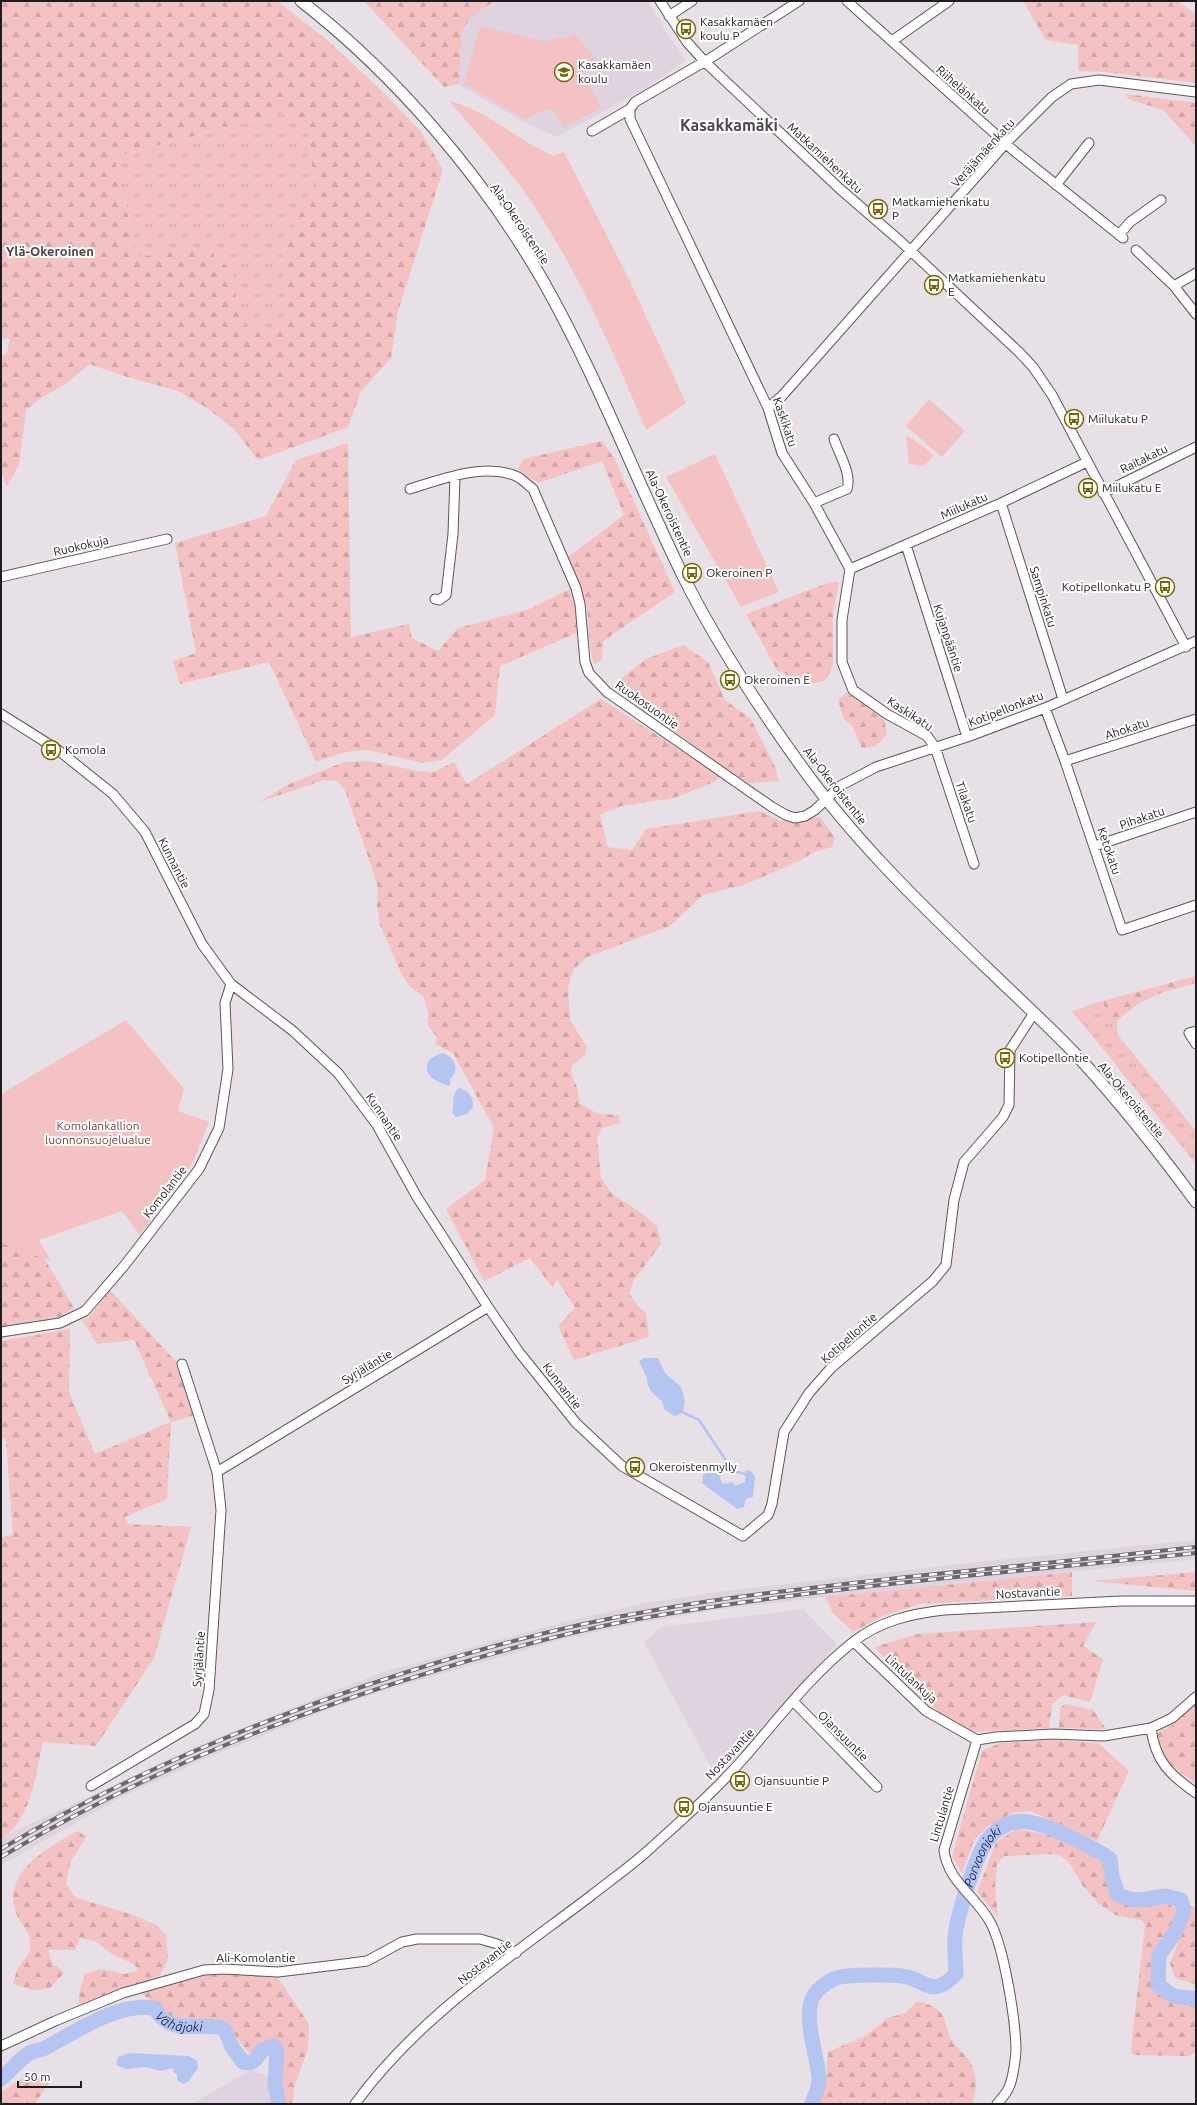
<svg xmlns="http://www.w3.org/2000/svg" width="1197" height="2105" font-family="Ubuntu,sans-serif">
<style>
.built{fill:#dfd3e0}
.grass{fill:url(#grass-tufts)}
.forest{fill:url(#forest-firs);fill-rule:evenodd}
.park{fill:#f4c2c2}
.water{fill:#b4c5f1}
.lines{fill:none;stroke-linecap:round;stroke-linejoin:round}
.stream{stroke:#b4c5f1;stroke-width:2.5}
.river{stroke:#b4c5f1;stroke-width:15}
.minor-casing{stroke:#5d575d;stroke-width:11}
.major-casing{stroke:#5d575d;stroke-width:13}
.minor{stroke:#fff;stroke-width:9}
.major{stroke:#fff;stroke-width:11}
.rail-casing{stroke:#6c676c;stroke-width:4}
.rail{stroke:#fff;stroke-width:2.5;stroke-dasharray:8;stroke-linecap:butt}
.labels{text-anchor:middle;stroke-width:4;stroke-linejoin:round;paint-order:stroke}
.poi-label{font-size:12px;fill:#1f1c1f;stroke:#fff;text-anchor:start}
.street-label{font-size:12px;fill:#1f1c1f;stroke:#fff}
.park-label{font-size:12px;fill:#7e393e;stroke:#fff}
.neighbourhood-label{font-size:13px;font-weight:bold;fill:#4b464c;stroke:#fff}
.water-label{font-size:13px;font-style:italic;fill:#18275b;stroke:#fff}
.district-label{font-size:16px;font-weight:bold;fill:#4b464c;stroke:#fff}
</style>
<defs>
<pattern id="grass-tufts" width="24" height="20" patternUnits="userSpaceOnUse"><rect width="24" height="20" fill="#f4c2c2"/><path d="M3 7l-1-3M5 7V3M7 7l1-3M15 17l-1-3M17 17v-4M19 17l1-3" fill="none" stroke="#d1a6a6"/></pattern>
<pattern id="forest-firs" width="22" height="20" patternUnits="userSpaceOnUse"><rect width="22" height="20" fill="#f4c2c2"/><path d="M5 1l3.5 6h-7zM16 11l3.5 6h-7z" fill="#d1a6a6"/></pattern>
</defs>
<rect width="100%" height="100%" fill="#e7e0e7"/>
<!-- built -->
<path class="built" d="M495 1H648L668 35 686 60 646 88 557 137 524 122 459 85 462 29 476 13Z
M1196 1540V1559L853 1594 721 1609 644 1622 564 1639 396 1687 335 1707 200 1761 120 1798 1 1865V1839L11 1833 197 1746 328 1693 390 1670 560 1623 645 1603 717 1592 968 1563Z
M803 1609 837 1644 716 1777 644 1642 661 1627Z
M250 2070 269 2076 276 2104H192Z"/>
<!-- grass -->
<path class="grass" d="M283 113 309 127 314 190 283 241 287 329 252 332 240 321 232 269 215 258 211 246 138 257 114 157Z
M1102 1001 1117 1034 1196 1131V1164L1072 1011Z"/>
<!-- forest -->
<path class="forest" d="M1 1H277L326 39 388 97 421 132 443 170 398 311 391 358 361 391 348 427 258 460 234 429 207 408 178 391 124 376 89 364 66 384 41 398 26 410 19 465 7 486 1 471V358L7 352 10 339 1 338ZM282 113 309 127 314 190 283 241 287 329 253 332 240 321 232 269 215 258 211 246 138 257 114 157Z
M364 1H495L476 13 462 29 459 84 444 87Z
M1023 1H1177L1196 14V83L1105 72 1078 71V45L1046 40Z
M1126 94 1196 103V146L1163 110 1128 99Z
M602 441 614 458 675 592 603 641 602 660 594 664C588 646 590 635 588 617 586 597 576 576 568 557L624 515 602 461 538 483 518 469 523 459Z
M348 443 351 637 409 624 412 638 438 651 458 628 527 610 570 589 575 604 577 633 500 666 495 715 442 760 422 763 368 750 345 752 316 762 269 662 180 684 173 661 196 653 175 543 266 516 296 460Z
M830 582H839L833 614V665L826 680 809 685 777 670 746 614Z
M683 645 708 662 725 700 751 719 775 767 779 781 749 783 733 774 623 693 618 681 646 659Z
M847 692 884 719 887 734 876 746 862 748 852 726 844 720 838 700Z
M601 699 720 776 714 782 674 798 621 806 600 815 608 847 632 850 646 829 759 811 781 821 820 817 835 838 832 847 814 852 799 861 744 885 703 895 670 926 587 957 573 970 568 988 570 1020 587 1047 585 1055 572 1065 571 1073 577 1087 580 1104 598 1114 619 1115 620 1123 602 1128 597 1138 601 1178 612 1194 640 1212 657 1226 661 1244 634 1280 629 1293 637 1305 646 1313 649 1337 574 1360 558 1326 575 1308 557 1279 552 1287 530 1258 484 1281 446 1209 485 1180 494 1128 453 1053 435 1044 437 1037 428 1026V1012L423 996 410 987 401 973 380 925 377 906 378 889 373 871 345 790 338 781 324 780 259 802 289 784 344 762 368 761 418 771 434 772 454 762 467 784Z
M1196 976V983C1161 993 1145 995 1117 1021V1034L1102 1001Z
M1 1186 74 1308 59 1317 1 1327Z
M110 1290 180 1366 195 1415 171 1422 167 1499 125 1517 128 1524 191 1527 154 1658 96 1746 43 1742C35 1775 32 1820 1 1839V1537L13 1535 6 1440 1 1437V1341L70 1329 69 1392 95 1454 171 1422 134 1340 97 1344 82 1320 90 1316Z
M1072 1572V1596L920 1604 883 1616 853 1632 833 1613 825 1597Z
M1196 1572V1591L1091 1581Z
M1096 1622 1083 1646 1103 1659 1090 1702 1063 1695 1052 1704 1049 1728 975 1732 940 1714 874 1647 917 1634Z
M1065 1704 1093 1710 1106 1729 1059 1728 1060 1708Z
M1196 1704V1784L1164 1759 1156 1734 1172 1725Z
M1054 1740 1098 1743 1129 1771 1097 1841 1030 1811 1012 1813 987 1827 974 1840 962 1873 952 1856 982 1751 1000 1743Z
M1017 1829 1055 1836 1097 1858 1104 1863V1874L1114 1899 1130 1906 1165 1901 1178 1911 1157 1951 1154 1992 1166 1998 1196 2004V2052L1188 2056 1133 2055 1131 2049 1145 1925 1141 1920 1115 1915 1099 1904 1083 1886 1069 1862 1058 1854 1004 1856 997 1864 995 1887 998 1916 977 1892 996 1842Z
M78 1831 86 1837 70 1863 66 1884 76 1898 131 1914 156 1925 166 1935 168 1959 160 1975 140 1985 78 2006 80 1990 85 1974 100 1969 124 1974 138 1971 135 1965 112 1954 95 1941 80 1938 75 1950H48L53 1965 58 1966 64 1973 49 1989 32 1990 13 1984C15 1979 15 1974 18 1969 21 1963 29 1956 30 1948 32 1931 21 1926 16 1913 1 1872 49 1847 78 1831Z
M1189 1905 1196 1908 1195 1984 1175 1978 1170 1963 1187 1921Z
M225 1972 276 1975 309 2024 308 2049 294 2087 293 2104H285L281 2088 279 2048 270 2043 253 2057 225 2025 170 2017 161 2007 140 1993 207 1974Z
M918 2001C954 2011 939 2022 955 2045 959 2050 965 2054 968 2059 978 2073 977 2089 972 2104H817L826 2077 828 2052 865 2036 888 2018 905 2013Z
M26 2076 50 2081 35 2104H1V2092Z"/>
<!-- park -->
<path class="park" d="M480 26 546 42 560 36 565 39 574 33 599 63 582 73 602 108 564 127 552 109 540 112 526 119 464 84Z
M449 101C487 110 518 141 554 156L564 152 628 277 686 403 646 430C613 351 578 271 530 200 506 165 477 133 449 101Z
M929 399 965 431 942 457 906 426Z
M909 436 934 455 928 462 923 466 909 464 906 437Z
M715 454 779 592 741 607 666 477Z
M126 1020 184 1089 178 1111 209 1122 193 1162 140 1235 122 1211 39 1240 51 1261 1 1243V1094Z"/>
<!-- water -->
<path class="water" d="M443 1053C455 1058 461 1070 449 1080L451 1083 449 1086C446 1085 434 1080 432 1078 420 1066 430 1056 443 1053Z
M459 1088C468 1090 474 1097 473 1107L467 1114 456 1117 452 1113C455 1102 451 1094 459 1088Z
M644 1358H658L665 1373 680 1386 683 1393 685 1401 683 1411 680 1414 674 1416 664 1409 662 1401 652 1393 648 1385 647 1378 639 1361Z
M716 1468H721L720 1478 723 1484 733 1482 735 1486 745 1482 746 1470 751 1471 755 1477 753 1497 746 1499 744 1507 737 1509 702 1483 703 1475Z
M129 2053 189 2056 197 2061 198 2068 188 2082 183 2084 177 2080V2074L174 2073 173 2068 161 2071 146 2067 126 2069 116 2065 118 2057Z"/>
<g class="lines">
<!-- stream -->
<path class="stream" d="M682 1412 699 1420 733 1471 745 1474"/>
<!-- river -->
<g class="river">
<path id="s1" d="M1 2079C10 2071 18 2061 28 2054 33 2050 40 2051 45 2048 76 2032 118 2002 154 2008 174 2038 196 2021 222 2028L226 2032 232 2047 243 2062C254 2065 257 2058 262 2050L273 2046 277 2051 275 2084 279 2104"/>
<path id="s2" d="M812 2104C814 2096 820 2086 819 2078 818 2056 799 2009 817 1991 823 1985 832 1979 840 1977 850 1975 891 1974 902 1976 927 1979 930 2000 956 1974 956 1962 954 1949 955 1937 957 1916 973 1866 983 1847 988 1836 1002 1824 1015 1822 1032 1819 1054 1829 1068 1836 1083 1843 1097 1849 1110 1859L1112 1876 1118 1895 1130 1899 1140 1900 1166 1896 1181 1900 1184 1911 1175 1933 1159 1955 1158 1985 1173 1996 1196 1999"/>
</g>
<!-- minor casing -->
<g class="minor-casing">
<path id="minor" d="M660 1 687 42 704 61 840 189 899 240 1019 352 1033 367 1052 395 1186 647
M847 1 1013 150 1123 238
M669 16 692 1
M892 41 949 1
M630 109V119L768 408 782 453 814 503 850 569 842 620V662L853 690 887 714 927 736 935 747 974 864
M592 131 630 109 635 102 709 59 799 1
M1056 185 1089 143
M1119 235 1130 222 1161 200
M1136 250 1174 286 1196 314
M1174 286 1196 273
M768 408 782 396 1006 143 1052 97 1071 84 1099 80 1196 92
M410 489C442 479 486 462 518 477 523 480 528 485 533 489L576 588 580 604 585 662 589 673 607 692 772 807 786 815 795 818 805 816 815 810 840 786 876 767 967 737 1045 708 1196 641
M1103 493 1196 447
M814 503 847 489C852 474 839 454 834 439
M1001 503 1063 699
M906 545 967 737
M850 569 1001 503 1087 462
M1 577 167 539
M435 599 439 600 446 595 453 534 455 477
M1045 708 1065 761 1122 930 1196 905
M1 714 58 750 113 794 145 832 202 944 231 984 293 1031 338 1073 377 1125 417 1197 488 1307 519 1352 576 1423 622 1466 743 1536 768 1515 772 1504 784 1432 809 1393 831 1368 933 1281 946 1265 954 1200 964 1162 1003 1117 1009 1105 1010 1050 1034 1013
M1065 761 1196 719
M1095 846 1196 812
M1196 1031 1189 1033 1196 1044
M1 1332 60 1323 85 1311 124 1266 199 1169 219 1128 228 1069 225 1003 231 984
M217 1472 488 1307
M854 1642 926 1711 977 1740
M793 1701 877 1787
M1151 1728C1155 1761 1170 1775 1196 1793
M91 1786 195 1724 204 1714 209 1690 221 1510 217 1472 182 1364
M1 2046 55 2021 123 1993 204 1970 224 1969 278 1972 344 1964 367 1961 402 1942 417 1939H480L497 1944 516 1953
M355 2104C417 2018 509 1958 592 1895 612 1879 634 1864 653 1846 684 1818 716 1790 743 1759 778 1719 811 1675 853 1642 880 1621 910 1614 944 1610L1122 1601H1196
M997 2104C1001 2099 1007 2093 1009 2087 1013 2079 1016 2056 1016 2048 1015 2018 1004 1945 989 1920 975 1896 947 1880 944 1850L977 1740 996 1737 1053 1734 1104 1736 1151 1728 1172 1718 1196 1697"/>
</g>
<!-- major casing -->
<g class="major-casing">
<path id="major" d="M301 1C396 75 483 177 543 281 597 376 635 478 683 576 716 642 756 703 799 763 853 839 921 905 989 970 1020 1000 1052 1029 1081 1060 1122 1105 1160 1153 1196 1202"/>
</g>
<!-- minor -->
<use href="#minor" class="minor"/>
<!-- major -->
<use href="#major" class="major"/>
<!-- rail casing -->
<g class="rail-casing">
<path id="rail" d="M1 1849C128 1774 266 1717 407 1672 486 1647 568 1625 650 1611 738 1595 827 1586 916 1576 1009 1567 1103 1557 1196 1547
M1 1857C135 1777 282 1717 431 1672 502 1650 575 1630 649 1617 829 1586 1015 1572 1196 1553"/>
</g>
<!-- rail -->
<use href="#rail" class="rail"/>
</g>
<!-- icons -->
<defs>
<g id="bus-ring" transform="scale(1)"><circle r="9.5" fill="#fff" stroke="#786800" stroke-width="1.5"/><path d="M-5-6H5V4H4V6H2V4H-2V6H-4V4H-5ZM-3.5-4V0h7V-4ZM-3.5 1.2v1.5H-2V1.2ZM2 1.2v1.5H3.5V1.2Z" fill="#786800"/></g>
<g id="school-ring" transform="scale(1)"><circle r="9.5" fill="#fff" stroke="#786800" stroke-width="1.5"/><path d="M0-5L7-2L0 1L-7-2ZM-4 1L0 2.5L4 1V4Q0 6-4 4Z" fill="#786800"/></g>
</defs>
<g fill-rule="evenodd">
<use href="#bus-ring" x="686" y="29"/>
<use href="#school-ring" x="564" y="72"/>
<use href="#bus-ring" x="878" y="209"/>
<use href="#bus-ring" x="934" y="285"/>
<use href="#bus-ring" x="1074" y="419"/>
<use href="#bus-ring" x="1088" y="488"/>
<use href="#bus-ring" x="692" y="573"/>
<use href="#bus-ring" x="1165" y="587"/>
<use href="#bus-ring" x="730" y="680"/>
<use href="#bus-ring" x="51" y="750"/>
<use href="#bus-ring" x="1005" y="1058"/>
<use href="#bus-ring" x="635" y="1467"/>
<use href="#bus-ring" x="740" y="1781"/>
<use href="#bus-ring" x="684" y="1807"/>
</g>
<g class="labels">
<!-- poi labels -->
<g class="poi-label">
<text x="700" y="26">Kasakkamäen<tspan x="700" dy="14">koulu P</tspan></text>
<text x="578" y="69">Kasakkamäen<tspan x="578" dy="14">koulu</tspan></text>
<text x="892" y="206">Matkamiehenkatu<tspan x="892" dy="14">P</tspan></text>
<text x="948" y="282">Matkamiehenkatu<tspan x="948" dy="14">E</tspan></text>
<text x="1088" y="423">Miilukatu P</text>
<text x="1102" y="492">Miilukatu E</text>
<text x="706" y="577">Okeroinen P</text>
<text x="1151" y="591" text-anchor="end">Kotipellonkatu P</text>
<text x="744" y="684">Okeroinen E</text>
<text x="65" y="754">Komola</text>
<text x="1019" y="1062">Kotipellontie</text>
<text x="649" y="1471">Okeroistenmylly</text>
<text x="754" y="1785">Ojansuuntie P</text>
<text x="698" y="1811">Ojansuuntie E</text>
</g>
<!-- street labels -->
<g class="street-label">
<text transform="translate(963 90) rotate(41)" y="4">Riihelänkatu</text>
<text transform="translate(983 153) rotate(-48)" y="4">Veräjämäenkatu</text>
<text transform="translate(825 158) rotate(43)" y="4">Matkamiehenkatu</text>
<text transform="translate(520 224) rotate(56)" y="4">Ala-Okeroistentie</text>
<text transform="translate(785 422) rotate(71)" y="4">Kaskikatu</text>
<text transform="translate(1144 459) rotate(-26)" y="4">Raitakatu</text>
<text transform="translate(964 506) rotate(-24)" y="4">Miilukatu</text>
<text transform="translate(669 513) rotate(65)" y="4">Ala-Okeroistentie</text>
<text transform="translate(81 546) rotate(-13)" y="4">Ruokokuja</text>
<text transform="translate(1043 597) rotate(72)" y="4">Sampinkatu</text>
<text transform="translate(948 638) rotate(72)" y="4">Kujanpääntie</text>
<text transform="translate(647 705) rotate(35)" y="4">Ruokosuontie</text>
<text transform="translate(1006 709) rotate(-21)" y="4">Kotipellonkatu</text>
<text transform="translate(910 714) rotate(33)" y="4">Kaskikatu</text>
<text transform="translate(1127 729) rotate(-18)" y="4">Ahokatu</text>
<text transform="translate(835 786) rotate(52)" y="4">Ala-Okeroistentie</text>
<text transform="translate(966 802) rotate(71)" y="4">Tilakatu</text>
<text transform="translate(1142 818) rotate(-19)" y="4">Pihakatu</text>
<text transform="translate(1109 851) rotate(71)" y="4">Ketokatu</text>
<text transform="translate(174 863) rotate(63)" y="4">Kunnantie</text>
<text transform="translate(1131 1100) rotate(50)" y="4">Ala-Okeroistentie</text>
<text transform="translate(384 1117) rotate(56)" y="4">Kunnantie</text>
<text transform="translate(165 1192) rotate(-52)" y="4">Komolantie</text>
<text transform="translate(849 1338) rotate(-41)" y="4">Kotipellontie</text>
<text transform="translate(367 1367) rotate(-31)" y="4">Syrjäläntie</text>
<text transform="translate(562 1386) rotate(52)" y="4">Kunnantie</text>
<text transform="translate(1028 1593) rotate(-3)" y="4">Nostavantie</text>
<text transform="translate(199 1659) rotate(-86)" y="4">Syrjäläntie</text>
<text transform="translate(911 1679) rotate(43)" y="4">Lintulankuja</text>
<text transform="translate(843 1736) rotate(45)" y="4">Ojansuuntie</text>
<text transform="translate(730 1754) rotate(-47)" y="4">Nostavantie</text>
<text transform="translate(942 1814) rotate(-73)" y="4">Lintulantie</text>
<text x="256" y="1962">Ali-Komolantie</text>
<text transform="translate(485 1962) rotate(-38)" y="4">Nostavantie</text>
</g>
<!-- park labels -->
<g class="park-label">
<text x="98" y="1130">Komolankallion<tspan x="98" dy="14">luonnonsuojelualue</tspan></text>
</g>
<!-- neighbourhood labels -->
<g class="neighbourhood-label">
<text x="50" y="256">Ylä-Okeroinen</text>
</g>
<!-- water labels -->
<g class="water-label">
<text dy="5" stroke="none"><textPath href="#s2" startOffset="389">Porvoonjoki</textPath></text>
<text dy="5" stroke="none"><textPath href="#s1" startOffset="204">Vähäjoki</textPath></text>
</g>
<!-- district labels -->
<g class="district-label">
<text x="729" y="131">Kasakkamäki</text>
</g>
</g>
<!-- border -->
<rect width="1197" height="2105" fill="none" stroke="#1f1c1f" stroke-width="4"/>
<!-- scale -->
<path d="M18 2081v6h63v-6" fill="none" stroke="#1f1c1f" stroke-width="2"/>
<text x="24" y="2081" font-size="12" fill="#1f1c1f" stroke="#ffffff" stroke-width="3" paint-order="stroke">50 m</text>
</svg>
